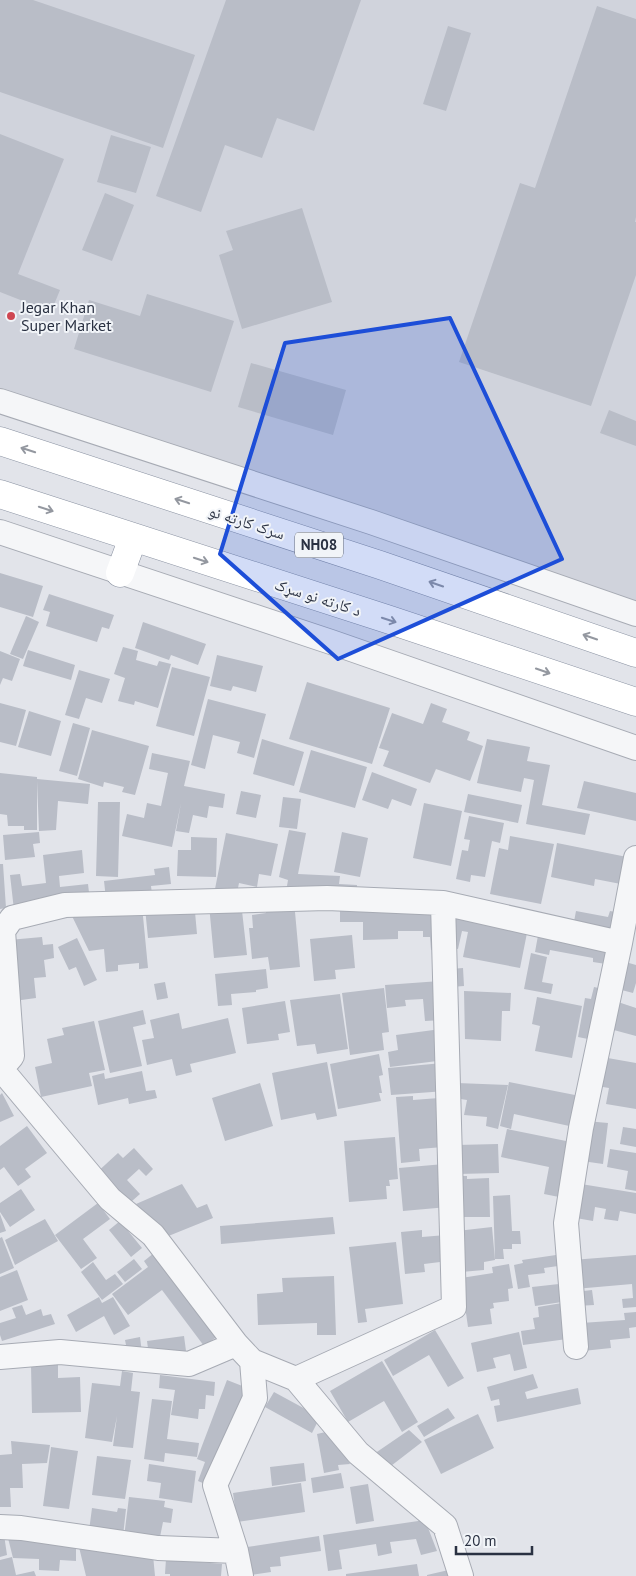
<svg xmlns="http://www.w3.org/2000/svg" width="636" height="1576" font-family="'PT Sans','Noto Naskh Arabic',sans-serif">
<style>
.built{fill:#d0d3dc}
.building{fill:#b9bdc7}
.lines{fill:none;stroke-linecap:round;stroke-linejoin:round}
.minor-casing{stroke:#a7abb4;stroke-width:26}
.trunk-casing{stroke:#8991a1;stroke-width:29}
.minor{stroke:#f5f6f8;stroke-width:24}
.trunk{stroke:#fff;stroke-width:28}
.oneway{stroke:#9498a0}
.marked{fill:#1d4ed8;fill-opacity:0.2;stroke:#1d4ed8;stroke-width:4;stroke-linejoin:round}
.poi-dot{fill:#cf4752;stroke:#f1f4f8;stroke-width:2}
.labels{text-anchor:middle;stroke-width:4;stroke-linejoin:round;paint-order:stroke}
.shield{fill:#f1f4f8;stroke:#666c79;stroke-width:1}
.shield-label{font-size:15px;font-weight:bold;fill:#2a3142}
.poi-label{font-size:16px;fill:#2a3142;stroke:#f1f4f8;text-anchor:start}
.street-label{font-size:16px;fill:#2a3142;stroke:#f1f4f8}
</style>
<rect width="100%" height="100%" fill="#e2e4ea"/>
<!-- built -->
<path class="built" d="M0 0H636V614L0 401Z"/>
<!-- building -->
<path class="building" d="M0 0H33L195 55 163 148 0 92Z
M226 0H361L314 131 277 118 262 158 225 145 201 212 156 196Z
M597 6 636 19V217L635 222H636V275L591 406 459 362 520 183 535 188Z
M448 26 471 33 446 111 423 104Z
M0 134 64 159 18 274 60 290 51 312 0 292Z
M111 135 151 147 136 193 97 182Z
M105 193 134 205 112 261 82 250Z
M302 208 332 302 242 329 219 255 233 250 226 231Z
M147 294 234 321 211 392 74 349 89 300 140 316Z
M251 363 346 390 333 435 238 407Z
M609 410 636 421V446L600 433Z
M0 573 43 586 33 617 0 607Z
M49 594 114 615 109 629 102 627 97 642 46 626 50 612 43 610Z
M26 616 39 622 23 659 10 654Z
M143 622 206 644 198 665 171 655 169 660 135 648Z
M123 647 138 651 136 660 157 666 159 661 171 664 158 708 135 701 134 705 118 701 125 678 114 674Z
M28 650 75 665 71 680 23 666Z
M0 651 20 659 12 681 3 678 0 685Z
M217 655 263 666 256 692 233 686 231 691 210 686Z
M172 667 210 677 194 736 156 726Z
M79 670 110 679 102 703 86 698 79 719 65 715Z
M307 682 390 708 372 764 289 739Z
M208 699 266 714 254 758 237 753 240 742 213 735 205 769 191 765Z
M0 703 26 710 16 746 0 742Z
M431 703 447 709 442 722 470 732 467 740 483 746 470 781 436 769 430 783 383 766 389 751 379 748 392 713 423 724Z
M29 711 61 721 51 756 18 747Z
M73 723 90 728 77 776 59 771Z
M92 730 149 746 135 795 122 792 124 787 104 782 103 787 78 779Z
M262 739 304 752 294 786 253 774Z
M487 739 530 747 527 761 550 765 542 805 590 814 585 835 526 824 534 780 524 778 521 792 477 783Z
M311 750 367 767 355 808 299 792Z
M152 753 190 761 184 786 225 794 223 808 209 806 207 818 193 815 189 833 176 831 181 803 172 847 122 836 127 814 144 818 147 803 161 806 168 773 149 769Z
M372 772 417 789 411 806 392 799 388 809 362 800Z
M0 773 37 777V779L90 784 88 804 58 801 56 830 39 831 37 781V830H24V826H8L7 815 0 814Z
M584 781 636 793V821L577 808Z
M241 791 261 795 256 818 236 814Z
M468 794 522 805 518 823 464 812Z
M283 797 301 799 297 829 279 827Z
M98 802H120L118 877 96 876Z
M424 803 462 811 451 866 413 858Z
M469 816 504 823 500 843 492 841 485 877 471 875 470 882 456 879 462 850 468 851 470 840 464 839Z
M289 830 306 833 298 874 340 876 339 884 357 885 356 896 286 892 288 880 279 877Z
M39 832 40 843 33 844 35 857 5 860 3 835Z
M342 832 368 838 360 877 334 872Z
M226 833 278 844 271 876 259 874 257 887 239 883 237 893 215 889Z
M510 836 554 844 541 904 490 894 499 848 508 850Z
M191 837 217 838 216 877 177 876 178 850H191Z
M557 843 632 858 626 885 595 879 594 886 551 877Z
M82 850 84 873 59 876 60 887 88 884 90 901 14 910 10 875 20 874 22 886 46 883 43 855Z
M0 864H3L6 908 0 909Z
M169 867 171 884 151 886 152 894 106 899 104 881 155 875 154 869Z
M294 901 300 967 270 970 268 957 252 959 249 928H253L252 915 266 913 265 904Z
M241 902 247 955 214 958 209 905Z
M142 906 148 968 139 969V963L118 965V971L106 972 104 949 89 951 71 914Z
M145 908 195 912 197 934 148 938Z
M437 908 438 949 431 950 430 937H423V931H398V939L363 940V922H340V909Z
M576 911 608 917 610 911 621 913 617 936 573 927Z
M452 913 528 928 520 968 463 957 468 932 462 931 458 949 446 946Z
M539 930 610 944 606 964 593 962V958L550 950 549 955 535 952Z
M352 935 355 968 335 970 336 979 314 981 310 939Z
M42 937 43 945 53 944 54 958 44 960 46 977 34 978 36 998 14 1001 9 940Z
M77 938 97 980 84 986 76 967 69 970 58 947Z
M531 953 547 957 542 982 553 984 551 994 524 989Z
M622 961 636 965V983L633 993 614 988Z
M463 968 464 986 450 987V969Z
M266 969 268 988 256 990V992L231 994 232 1005 218 1006 215 974Z
M440 981 443 1020 425 1021 423 999 405 1000 406 1006 387 1008 385 985Z
M165 982 168 998 157 1000 154 984Z
M594 987 603 989 593 1040 578 1037 585 998 591 999Z
M384 988 389 1032 382 1033 384 1050 350 1055 342 993Z
M464 991 511 993 510 1011H502L501 1041 465 1039Z
M340 994 348 1049 317 1054 315 1044 297 1046 290 1000Z
M537 997 582 1006 572 1058 535 1051 540 1026 532 1024Z
M285 1001 290 1032 278 1034 279 1040 247 1044 242 1008Z
M618 1002 636 1008V1036L610 1029Z
M143 1010 146 1024 133 1027 142 1066 110 1073 98 1021Z
M179 1013 182 1029 228 1018 236 1053 190 1064 192 1072 176 1076 172 1059 147 1065 142 1040 154 1038 150 1020Z
M94 1021 105 1070 89 1073 92 1086 41 1097 35 1067 52 1063 47 1039 64 1035 62 1028Z
M441 1029 445 1060 390 1067 388 1052 398 1050 396 1035Z
M379 1054 383 1075 379 1076 382 1093H379L381 1101 338 1109 330 1064Z
M602 1057 636 1063V1109L606 1104 609 1088 597 1086Z
M327 1062 337 1116 317 1120 315 1113 281 1120 272 1073Z
M443 1063 446 1091 391 1095 388 1068Z
M142 1071 146 1091 155 1090 157 1098 129 1104 128 1098 98 1105 92 1076 104 1073 105 1079Z
M509 1082 580 1096 574 1127 514 1114 511 1129 500 1126Z
M260 1083 273 1126 225 1141 212 1098Z
M457 1083 508 1085 498 1129 486 1126 487 1117 464 1115 467 1100 454 1098Z
M2 1093 14 1116 0 1122V1095Z
M413 1096V1100L439 1098 443 1147 419 1149 420 1161 401 1163 396 1097Z
M586 1121 608 1123 603 1164 582 1161Z
M27 1126 47 1153 25 1169 31 1177 18 1186 4 1167 0 1170V1146Z
M623 1127 636 1129V1147L620 1144Z
M507 1129 571 1142 559 1197 544 1194 549 1167 501 1157Z
M395 1137 398 1179 389 1180 390 1186H386L387 1199 349 1202 344 1141Z
M498 1144 499 1173 458 1174 457 1145Z
M134 1148 153 1169 146 1176 139 1169 127 1180 140 1194 124 1208 94 1175 118 1153 123 1158Z
M610 1149 636 1153V1191L625 1189 628 1171 607 1167Z
M444 1164 448 1207 403 1211 399 1168Z
M455 1176H467V1179L489 1178 490 1217H456Z
M182 1184 197 1208 207 1204 213 1218 166 1237 136 1204Z
M581 1184 636 1193V1214L620 1211 618 1221 604 1219 606 1209 595 1207 593 1221 576 1218Z
M21 1189 35 1210 10 1227 0 1212V1203Z
M510 1195 512 1231H520L521 1244H512V1249H503L504 1259H495L493 1196Z
M98 1203 110 1219 83 1239 97 1258 81 1269 55 1235Z
M0 1214 6 1231 0 1233Z
M333 1217 335 1234 221 1244 220 1226Z
M45 1219 58 1241 15 1265 5 1240Z
M120 1221 142 1248 131 1257 109 1230Z
M492 1227 495 1260 484 1262V1270L461 1272 457 1231Z
M422 1230V1237L446 1235 448 1261 424 1264 425 1272 405 1274 401 1232Z
M2 1237 14 1268 0 1274V1238Z
M396 1242 403 1304 365 1309 367 1322 358 1323 349 1247Z
M154 1253 218 1336 204 1346 162 1290 128 1315 112 1294 148 1267 144 1261Z
M556 1255 558 1266 544 1268 545 1273 528 1275 530 1287 518 1289 514 1265 523 1263 522 1260Z
M636 1255V1307L623 1308 622 1299 633 1298 632 1284 575 1289 572 1260Z
M134 1259 142 1269 125 1282 117 1272Z
M93 1262 106 1280 115 1274 123 1284 102 1300 81 1272Z
M509 1264 513 1288 508 1289 509 1301 493 1303 494 1308 490 1309 492 1324 468 1327 461 1278 493 1273 492 1267Z
M17 1270 28 1300 0 1311V1277Z
M334 1276 336 1335H317V1323L258 1325 257 1294 283 1292 282 1278Z
M559 1284 562 1302 535 1306 532 1287Z
M592 1290 594 1305 577 1306 575 1292Z
M99 1297 102 1303 113 1297 130 1326 114 1335 104 1316 76 1332 67 1315Z
M562 1303 567 1339 523 1345 521 1331 535 1329 533 1318 539 1317 538 1307Z
M22 1305 26 1315 41 1309 43 1316 51 1314 55 1324 2 1341 0 1335V1323L16 1318 12 1308Z
M636 1312V1327L629 1328 630 1338 610 1340 611 1348 583 1351 581 1323 625 1320 624 1313Z
M435 1330 464 1378 448 1387 429 1355 393 1376 384 1360Z
M519 1332 527 1368 514 1371 510 1354 493 1358 496 1368 477 1372 471 1343Z
M184 1336 186 1351 149 1356 147 1341Z
M140 1337 142 1353 128 1355 125 1340Z
M382 1361 418 1422 402 1432 384 1401 348 1422 330 1391Z
M31 1365H58V1378L80 1377 81 1412 32 1413Z
M122 1371 133 1373 131 1391 140 1392 133 1448 113 1446 117 1416 112 1442 85 1438 92 1383 120 1386Z
M533 1374 538 1388 525 1392 527 1399 578 1388 581 1404 497 1422 494 1406 500 1405 499 1399 491 1401 487 1387Z
M160 1375 215 1382 214 1396 206 1395 205 1409H199L198 1419 171 1415 175 1390 159 1388Z
M227 1380 250 1389 212 1487 198 1481 205 1462 197 1459Z
M274 1392 320 1417 312 1433 265 1407Z
M152 1399 172 1401 167 1439 199 1443 197 1457 165 1453 164 1462 144 1459Z
M448 1408 455 1418 424 1437 417 1426Z
M478 1414 494 1448 441 1474 424 1440Z
M409 1430 422 1442 387 1469 371 1456Z
M330 1431 350 1464 338 1465 339 1470 324 1473 317 1434Z
M11 1441 50 1445 47 1463 22 1464 23 1488H10L11 1507H0V1455L12 1454Z
M51 1447 78 1451 69 1509 43 1506Z
M97 1456 131 1460 125 1499 92 1495Z
M304 1463 306 1481 272 1486 270 1467Z
M149 1464 196 1471 192 1503 159 1498 161 1483 147 1481Z
M341 1473 344 1488 313 1493 311 1478Z
M301 1483 305 1512 237 1522 233 1493Z
M368 1484 374 1521 356 1524 350 1487Z
M129 1497 165 1501 164 1507 173 1509 171 1523 163 1522 159 1542 124 1537Z
M92 1508 117 1512 118 1508 126 1509 123 1536 89 1531Z
M425 1520 437 1551 421 1555 416 1539 390 1542 392 1553 378 1556 376 1544 339 1550 342 1569 328 1571 323 1535Z
M0 1528H3L7 1555 0 1557Z
M6 1530 76 1541V1561L60 1560 59 1571 39 1570V1559L13 1558Z
M319 1536 321 1551 280 1557 281 1566 270 1567 271 1572 251 1575 247 1547Z
M79 1547 153 1555 155 1576H86Z
M12 1557 16 1575 34 1571 36 1576H0V1560Z
M166 1559 222 1564 221 1576H170V1574H165Z
M417 1564 419 1576H346V1574Z
M453 1569 455 1576H427V1575Z"/>
<g class="lines">
<!-- minor casing -->
<g class="minor-casing">
<path id="minor" d="M0 401 371 522 636 614
M0 532 331 642 636 748
M0 931H3L12 918 65 905 327 898 443 903 620 943
M3 931 12 1056 1 1069 110 1199 153 1235 236 1344 252 1361 296 1379 358 1453 445 1526 461 1576
M576 1347 566 1223 581 1128 620 943 636 858
M0 1357 60 1352 189 1364 236 1344
M296 1379 454 1307 443 903
M0 1527 21 1528 158 1548 236 1551
M241 1576 236 1551 215 1485 255 1398 252 1361"/>
</g>
<!-- trunk casing -->
<g class="trunk-casing">
<path id="trunk" d="M0 441 380 565 636 653
M0 494 390 620 636 702
M120 573 133 538"/>
</g>
<!-- minor -->
<use href="#minor" class="minor"/>
<!-- trunk -->
<use href="#trunk" class="trunk"/>
</g>
<!-- one-way arrows -->
<defs><path id="oneway-shaft" d="M-6 0H5M1.5-3L5.5 0L1.5 3" fill="none" stroke-width="1.6" stroke-linecap="round" stroke-linejoin="round" transform="scale(1.25)"/></defs>
<g class="oneway">
<use href="#oneway-shaft" transform="translate(28 450) rotate(-162)"/>
<use href="#oneway-shaft" transform="translate(182 501) rotate(-162)"/>
<use href="#oneway-shaft" transform="translate(46 509) rotate(18)"/>
<use href="#oneway-shaft" transform="translate(201 560) rotate(18)"/>
<use href="#oneway-shaft" transform="translate(436 584) rotate(-161)"/>
<use href="#oneway-shaft" transform="translate(389 620) rotate(18)"/>
<use href="#oneway-shaft" transform="translate(590 637) rotate(-161)"/>
<use href="#oneway-shaft" transform="translate(543 671) rotate(19)"/>
</g>
<!-- marked area -->
<path class="marked" d="M450 318 562 559 338 659 220 554 285 343Z"/>
<!-- markers -->
<circle class="poi-dot" cx="11" cy="316" r="5"/>
<g class="labels">
<!-- shield labels -->
<rect class="shield" x="295" y="532.5" width="48" height="25" rx="4"/>
<g class="shield-label">
<text x="319" y="550">NH08</text>
</g>
<!-- poi labels -->
<g class="poi-label">
<text x="21" y="313">Jegar Khan<tspan x="21" dy="18">Super Market</tspan></text>
</g>
<!-- street labels -->
<g class="street-label">
<text transform="translate(247 522) rotate(18)" y="6">سرک کارته نو</text>
<text transform="translate(318 597) rotate(18)" y="6">د کارته نو سړک</text>
</g>
</g>
<!-- scale -->
<path d="M456 1546v8h76v-8" fill="none" stroke="#2a3142" stroke-width="2.5"/>
<text x="464" y="1546" font-size="15" fill="#2a3142" stroke="#f1f4f8" stroke-width="4" paint-order="stroke">20 m</text>
</svg>
